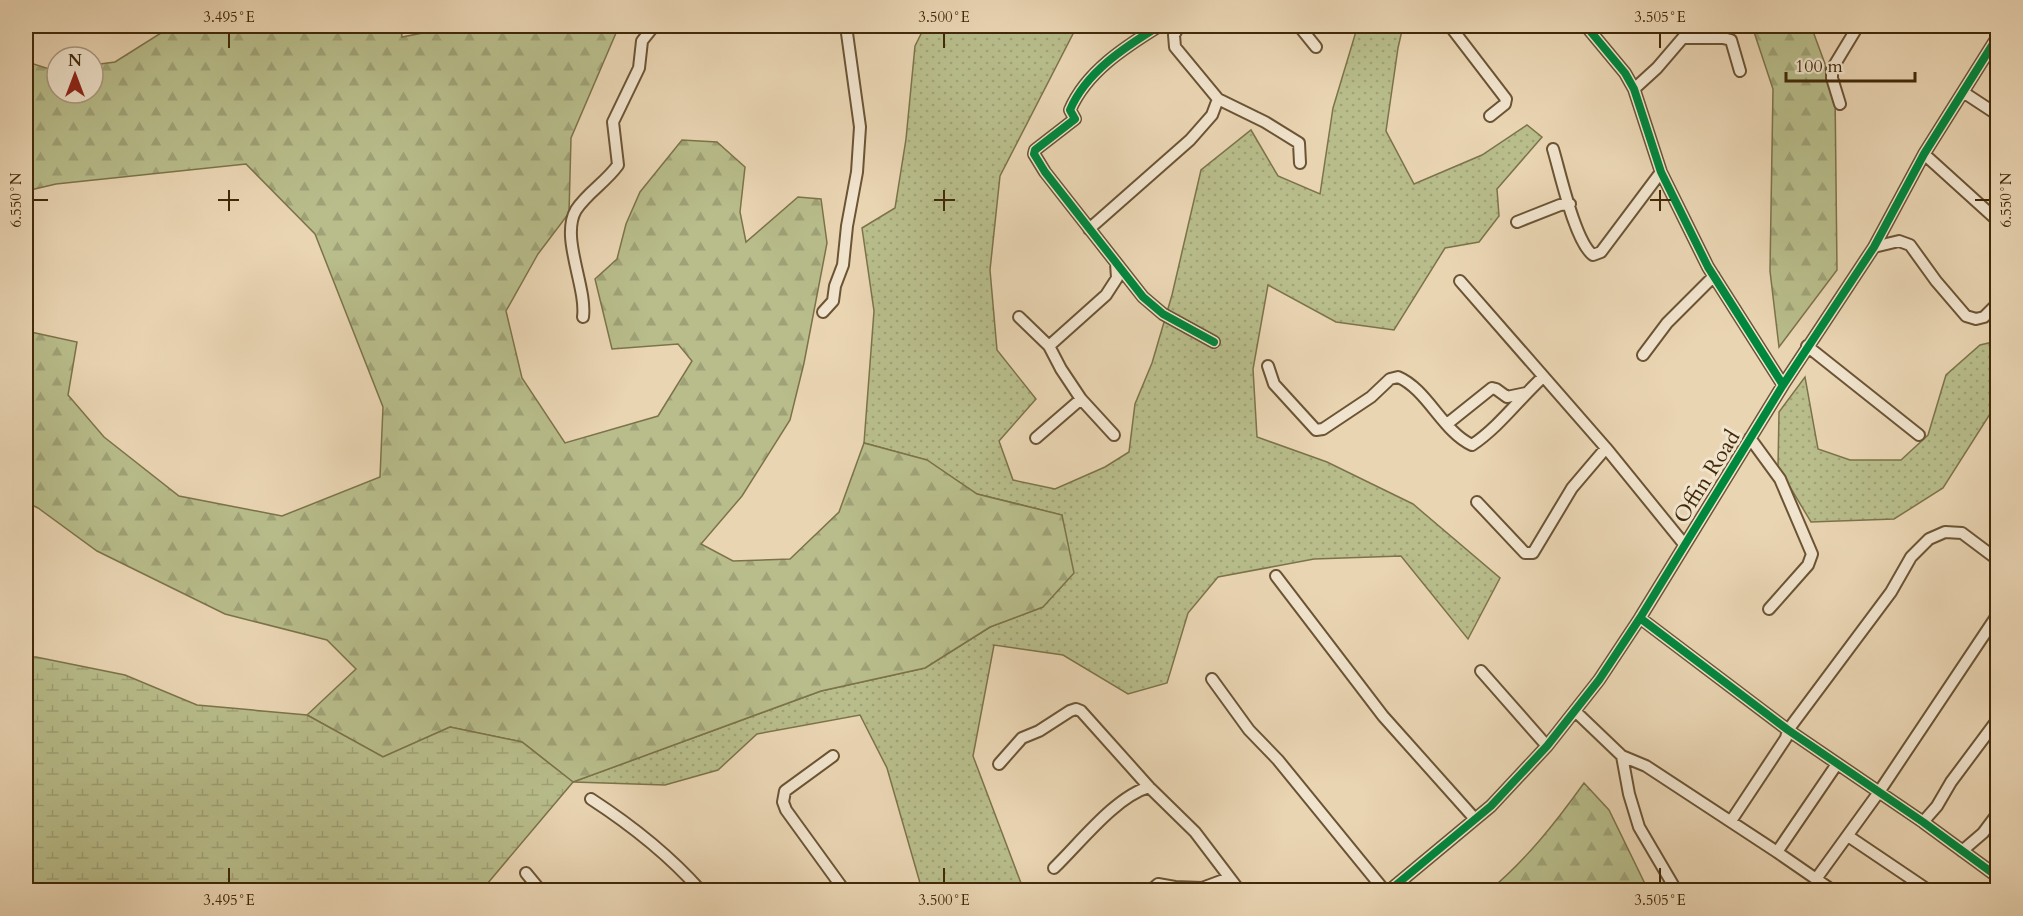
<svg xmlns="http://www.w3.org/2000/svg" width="2023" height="916" font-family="Cardo,serif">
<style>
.grass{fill:url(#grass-dots);stroke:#7c734a;stroke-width:1.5}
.forest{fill:url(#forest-firs);stroke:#7c734a;stroke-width:1.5}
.wetland{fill:url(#wetland-marsh);stroke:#7c734a;stroke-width:1.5}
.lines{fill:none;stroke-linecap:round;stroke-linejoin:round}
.minor-casing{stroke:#6b5434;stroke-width:14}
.minor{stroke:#f1e4ce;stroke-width:10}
.cycleway-casing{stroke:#f1e4ce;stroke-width:11}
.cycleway{stroke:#00873e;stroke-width:8}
.ticks{fill:none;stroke:#412909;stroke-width:2}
.labels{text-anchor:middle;stroke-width:6;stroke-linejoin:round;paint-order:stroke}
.street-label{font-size:22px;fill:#412909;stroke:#f1e4ce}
.neatline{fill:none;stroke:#412909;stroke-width:2}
.ticks-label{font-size:15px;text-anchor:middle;fill:#412909}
</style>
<defs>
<pattern id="grass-dots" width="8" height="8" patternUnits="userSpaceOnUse" patternTransform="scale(1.5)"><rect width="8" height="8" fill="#b8bd8b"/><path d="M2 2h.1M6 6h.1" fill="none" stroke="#9fa277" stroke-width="1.8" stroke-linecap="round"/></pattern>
<pattern id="forest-firs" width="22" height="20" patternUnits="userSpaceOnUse" patternTransform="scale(1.5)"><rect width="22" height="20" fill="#b8bd8b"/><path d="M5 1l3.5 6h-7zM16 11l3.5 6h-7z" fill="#9fa277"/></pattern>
<pattern id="wetland-marsh" width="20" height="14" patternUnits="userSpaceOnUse" patternTransform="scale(1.5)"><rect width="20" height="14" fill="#b8bd8b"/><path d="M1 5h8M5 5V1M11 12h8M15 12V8" fill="none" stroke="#9fa277"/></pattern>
</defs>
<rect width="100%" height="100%" fill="#ead5b3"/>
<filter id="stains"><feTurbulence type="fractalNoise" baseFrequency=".00333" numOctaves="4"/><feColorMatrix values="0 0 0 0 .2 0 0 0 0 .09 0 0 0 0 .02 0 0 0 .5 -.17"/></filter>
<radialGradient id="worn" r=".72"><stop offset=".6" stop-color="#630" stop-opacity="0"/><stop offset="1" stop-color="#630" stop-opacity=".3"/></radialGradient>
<!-- grass -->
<path class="grass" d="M925 26H1077L1000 176 990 270 997 350 1036 399 999 441 1013 480 1055 489 1105 467 1129 452 1135 404 1152 363 1172 295 1201 170 1251 130 1278 176 1320 194 1333 108 1357 28 1365 26H1403L1398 48 1386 131 1414 184 1482 155 1527 125 1542 137 1497 189 1499 216 1479 242 1445 248 1394 330 1336 322 1268 285 1253 369 1257 437 1327 462 1413 504 1500 578 1468 639 1401 556 1314 559 1218 577 1188 613 1167 683 1128 694 1063 655 994 645 973 756 1021 883 1035 890H922L887 768 860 715 757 734 718 770 665 785 573 782 821 691 925 668 990 627 1043 607 1062 515 977 494 926 460 864 443 874 311 862 228 895 208 906 139 915 46Z
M1997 341V403L1943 488 1894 519 1811 522 1778 467 1779 412 1805 377 1818 449 1850 460H1901L1928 435 1946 375 1980 345Z"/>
<!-- forest -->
<path class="forest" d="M172 26H401L402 37 458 26H619L571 138 569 213 538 254 506 311 522 378 565 443 658 416 692 361 678 344 612 349 595 279 617 259 626 224 640 192 682 140 717 142 745 167 740 212 746 242 798 197 821 199 827 243 804 363 790 420 742 496 701 544 733 561 790 559 839 512 864 443 927 460 977 494 1062 515 1074 573 1043 607 990 627 925 668 821 691 573 782 522 742 450 727 383 757 307 715 356 669 327 640 225 614 97 551 38 508 26 502V331L77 342 68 395 104 437 179 496 282 516 380 477 383 407 315 234 246 164 56 184 26 191V72L34 64 52 70 57 69V93H93V65L115 62Z
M1752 26H1811L1835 91 1837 270 1779 347 1770 271 1773 89Z
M1584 783 1609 810 1648 890H1490C1527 859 1556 822 1584 783Z"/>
<!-- wetland -->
<path class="wetland" d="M26 657H36L125 675 197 705 307 715 383 757 450 727 522 742 573 782 482 890H26Z"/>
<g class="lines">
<!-- minor casing -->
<g class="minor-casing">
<path id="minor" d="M1159 26C1125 47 1086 72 1070 110L1075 119 1035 150 1034 154 1045 172 1143 297 1163 314 1214 342
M1179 26 1174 35 1175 47 1218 99 1265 122 1299 143 1300 163
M1299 26 1316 47
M1450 26 1506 99 1505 104 1490 116
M1586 26 1625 73 1634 89 1661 172 1708 267 1783 385
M1684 38H1723L1731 40 1740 71
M1634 89 1657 68 1693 26
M1963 92 1998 115
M1840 104 1832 78V69L1858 26
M1553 149C1560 172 1575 242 1593 255L1601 252 1661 172
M1924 154 1998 221
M1517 222 1560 205 1570 204
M1089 229 1190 140 1212 115 1218 99
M1874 247 1899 241 1910 245 1936 281 1966 316 1976 319 1984 317 1998 303
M1460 281 1606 448 1684 544
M823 312 833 301 835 286 843 265 847 226 857 172 860 127 846 26
M583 317C587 287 560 237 576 210 587 193 606 182 618 165L613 122 639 68 642 41 654 26
M1019 317 1049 346 1061 369 1081 399 1114 435
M1049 346 1106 295 1117 278 1116 263
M1807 346 1919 435
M1643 355 1667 323 1714 276
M1268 366 1274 384 1316 430 1323 429 1371 397 1390 379 1398 377C1427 389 1443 432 1472 445 1499 427 1519 399 1543 377
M1447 424 1492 388 1496 389 1507 397 1526 393
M1036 438 1081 399
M1750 438 1780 479 1812 554 1808 565 1769 609
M1477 502 1525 553H1533L1572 488 1606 448
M1276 576 1383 716 1475 819
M1640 618 1788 730 1923 822 1998 877
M1481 671 1547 746
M1212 679 1249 730 1278 760 1384 890
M1576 712 1622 756 1646 766 1777 852 1832 890
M833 756 785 791 783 802 786 810 844 890
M1622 756 1629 794 1639 827 1676 890
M999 764 1022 738 1039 731 1070 711 1076 709 1081 711 1149 787 1195 832 1239 890
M591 799C631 825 668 854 700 890
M1731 821 1786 738 1788 730 1891 592 1911 557 1929 539 1945 532 1962 533 1998 560
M1923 822 1937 806 1951 782 1998 719
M1848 836 1928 890
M1962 851 1983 833 1998 813
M1777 852 1837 764
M1054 868C1080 843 1115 797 1149 787
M526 873 540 890
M1816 879 1879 792 1998 614
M1151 890 1158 884 1175 887 1202 888 1229 878
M1390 890 1491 806 1547 746 1599 680 1640 618 1783 385 1874 247 1924 154 1998 36"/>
</g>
<!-- minor -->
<use href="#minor" class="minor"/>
<!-- cycleway casing -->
<g class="cycleway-casing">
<path id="cycleway" d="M1159 26C1125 47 1086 72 1070 110L1075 119 1035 150 1034 154 1045 172 1143 297 1163 314 1214 342
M1586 26 1625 73 1634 89 1661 172 1708 267 1783 385
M1640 618 1788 730 1923 822 1998 877
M1390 890 1491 806 1547 746 1599 680 1640 618 1783 385 1874 247 1924 154 1998 36"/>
</g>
<!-- cycleway -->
<use href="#cycleway" class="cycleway"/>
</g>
<!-- ticks -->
<path class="ticks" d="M229 33V48M944 33V48M1660 33V48M229 190V211M944 190V211M1660 190V211M33 200H48M218 200H239M934 200H955M1650 200H1671M1975 200H1990M229 868V883M944 868V883M1660 868V883"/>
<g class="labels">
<!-- street labels -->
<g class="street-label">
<text transform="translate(1706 476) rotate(-58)" y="8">Offin Road</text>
</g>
</g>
<!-- margin -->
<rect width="2023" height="916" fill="none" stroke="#ead5b3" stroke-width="66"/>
<!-- north arrow -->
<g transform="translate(75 75)"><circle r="28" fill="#f1e4ce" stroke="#ab997f" stroke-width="1.5"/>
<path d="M0-4.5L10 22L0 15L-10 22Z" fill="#8f2418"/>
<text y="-9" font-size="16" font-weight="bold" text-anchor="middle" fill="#412909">N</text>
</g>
<!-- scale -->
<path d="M1786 72v9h129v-9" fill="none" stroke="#412909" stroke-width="3"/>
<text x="1795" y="72" font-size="18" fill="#412909" stroke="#f1e4ce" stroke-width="4.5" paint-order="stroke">100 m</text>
<rect x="33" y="33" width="1957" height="850" class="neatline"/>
<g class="ticks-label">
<text x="229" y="22">3.495°E</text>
<text x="944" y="22">3.500°E</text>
<text x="1660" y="22">3.505°E</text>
<text transform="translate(16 200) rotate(-90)" y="5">6.550°N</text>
<text transform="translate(2006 200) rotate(-90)" y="5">6.550°N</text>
<text x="229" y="905">3.495°E</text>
<text x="944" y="905">3.500°E</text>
<text x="1660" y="905">3.505°E</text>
</g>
<rect width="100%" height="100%" filter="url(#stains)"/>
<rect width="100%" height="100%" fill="url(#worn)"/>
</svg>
